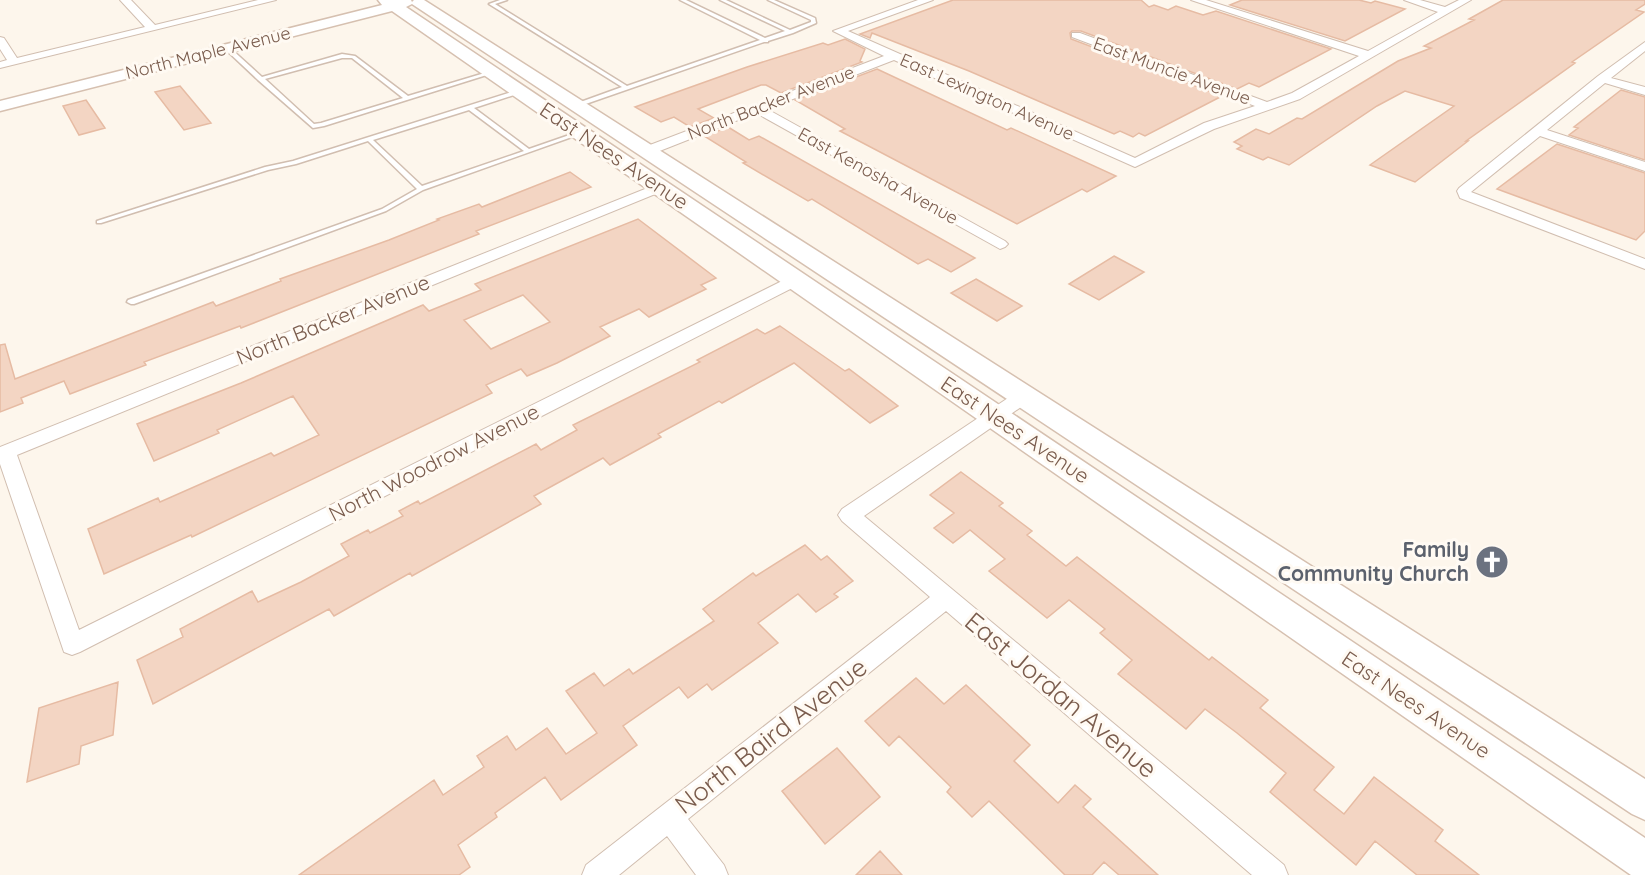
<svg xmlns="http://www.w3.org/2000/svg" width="1645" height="875" font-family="Quicksand,sans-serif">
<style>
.building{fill:#f3d5c3;stroke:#e6bba3;stroke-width:1.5;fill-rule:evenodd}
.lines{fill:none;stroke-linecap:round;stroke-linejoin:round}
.lane-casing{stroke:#d1beb0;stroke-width:3}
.street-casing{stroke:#d1beb0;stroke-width:2}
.secondary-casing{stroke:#d6c0b0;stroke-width:3}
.lane{fill:#fff;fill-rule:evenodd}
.street{fill:#fff;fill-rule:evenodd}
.secondary{fill:#fff;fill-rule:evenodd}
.labels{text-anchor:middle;stroke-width:6;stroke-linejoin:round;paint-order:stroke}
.far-street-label{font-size:18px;fill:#7a5c4d;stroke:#fffaf3}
.street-label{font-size:21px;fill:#7a5c4d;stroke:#fffaf3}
.worship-label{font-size:21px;font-weight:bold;fill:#5b616d;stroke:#fffaf3;text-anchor:end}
.near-street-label{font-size:26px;fill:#7a5c4d;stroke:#fffaf3}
</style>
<rect width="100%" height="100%" fill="#fdf6ec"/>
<!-- building -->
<path class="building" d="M953 0H1141L1149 7 1154 5 1168 10 1176 6 1203 15 1216 11 1331 49 1259 87 1249 83 1237 89 1081 31H1072L1070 33 1071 39 1222 96 1145 136 1139 133 1133 137 1120 131 1114 134 969 71 872 33 870 38 860 34Z
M1242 0H1359L1371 3 1375 1 1405 9 1345 41 1230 5Z
M1503 0H1645V4L1636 10 1644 12 1572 62 1575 63 1466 141H1468L1415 182 1370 165 1454 106 1405 91 1377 106 1289 165 1268 157 1263 160 1237 149 1242 146 1234 142 1256 129 1269 134 1297 118 1302 119 1398 61 1431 48 1424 46 1474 20 1469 19Z
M845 39 865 49 860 61 862 62 781 93 766 85H761L698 109 714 118 690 127 674 117 661 122 635 107 747 67 823 43 828 45Z
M877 69 1007 130 1011 128 1116 176 1087 192 1082 189 1017 224 840 131 845 129 795 100Z
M180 86 211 123 184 130 155 92Z
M1621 90 1645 97V160L1569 135 1578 128 1574 127Z
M86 100 105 128 79 135 63 106Z
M728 127 749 140 759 136 975 258 951 272 928 259 918 264 812 199 808 201 743 163 746 162 704 136Z
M1557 144 1645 173V231L1636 240 1497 189Z
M570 172 591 187 476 231 479 234 241 328 240 326 144 362 146 365 70 394 64 381 21 398 23 403 0 412V345L5 344 15 379 213 302 216 306 281 281 280 279 389 240 439 220 437 219 479 204 482 207Z
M638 219 716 278 701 285 706 289 649 317 639 309 600 327 610 336 557 363 527 376 521 369 486 385 492 393 192 537 191 535 104 574 88 529 158 498 160 502 271 453 274 456 319 435 293 396 217 430 219 433 154 461 137 424 241 383 423 305 429 311 481 290 475 284ZM523 295 550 322 491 349 464 320Z
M1114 256 1144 272 1099 300 1069 284Z
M976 279 1022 306 997 321 951 293Z
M780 326 845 371 849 369 898 406 870 423 794 363 722 403 719 401 658 434 661 437 610 465 603 458 534 496 541 504 412 576 410 573 334 616 329 609 153 704 137 660 183 637 180 629 252 591 258 602 301 582 349 556 341 544 368 530 370 533 403 516 399 511 418 501 420 504 536 444 541 450 577 430 573 425 700 362 697 360 757 329 765 334Z
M961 472 1003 503 999 506 1032 531 1027 535 1066 566 1077 557 1209 660 1212 657 1268 700 1260 708 1334 767 1314 790 1344 814 1374 777 1443 830 1435 841 1479 875H1417L1375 841 1356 865 1270 792 1286 773 1237 733 1205 709 1186 729 1118 674 1132 660 1100 633 1105 629 1069 600 1047 618 989 571 1005 559 970 530 953 543 934 528 954 513 930 495Z
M805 545 821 560 827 556 853 581 834 594 838 597 816 612 798 594 758 623 778 643 712 690 707 684 688 698 679 687 623 726 637 745 561 800 545 777 495 813 497 817 458 845 470 867 459 875H299L434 780 443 795 484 767 477 756 507 736 516 750 547 728 566 754 597 733 566 691 594 673 604 686 629 669 633 674 714 621 703 609 753 573 756 576Z
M916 678 944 704 966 685 1030 745 1014 761 1058 803 1075 785 1091 799 1083 807 1158 875H1119L1104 862 1092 875H1065L989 801 972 817 947 792 951 787 899 736 889 746 865 721Z
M118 682 113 735 81 746 79 764 27 782 39 708Z
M837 748 880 797 825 844 782 791Z
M880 851 902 875H856Z"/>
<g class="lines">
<!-- lane casing -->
<g class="lane-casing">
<path id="lane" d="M500 0H507L495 4 627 86 760 40 680 0H686L765 38 785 31 720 0H726L790 30 811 22V20L768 0H774L815 18 816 23 793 33 768 41V42H764L577 107 574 105 575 104 622 87 489 4Z
M225 47H229L262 77 342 54 355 56 408 96 488 72 493 73 324 126 313 128 258 80 225 49ZM342 58H352L403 98 321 123 314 124 265 79Z
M518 90 521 92 520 93 474 108 529 149 578 132 583 133 423 190 386 211 134 304H131L127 302 128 300 382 209 417 189 368 141 296 164 268 170 101 223H97V221L265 167 293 161ZM469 110 524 151 422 186 373 140Z"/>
</g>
<!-- street casing -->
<g class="street-casing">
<path id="street" d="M120 0H131L155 25 258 0H276L0 68V62L7 60 0 49V37L4 38 17 58 145 27Z
M918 0H933L848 31 1135 158 1204 123 1255 106 1072 37V33H1080L1267 102 1292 93 1359 56 1191 0H1206L1368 51 1438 12 1404 0H1420L1445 7 1459 0H1471L1300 99 1214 129 1135 167 894 60 767 109 1005 241 1008 244 1005 247 1000 249 756 113 652 154 647 155 640 151 642 148 884 56 833 31Z
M1645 42V51L1611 78 1645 87V95L1605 83 1547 130 1645 162V171L1540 136 1471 192 1645 259V269L1460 198 1457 191 1459 188 1598 76Z
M660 183 665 184 667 187 665 190 17 455 79 630 790 277 796 275 804 280 802 283 80 652 72 655 64 652 0 464V447Z
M1024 390 1031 392 1033 396 1031 400 864 516 1284 865 1288 875H1252L946 611 688 819 724 865 728 875H696L667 836 619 875H582L586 865 930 597 842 521 838 515 842 509 1017 392Z"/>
</g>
<!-- secondary casing -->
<g class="secondary-casing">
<path id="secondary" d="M378 0H411L412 2 414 0H424L1645 779V820L1632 814 412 4 406 7 1645 838V875H1631L392 11 0 111V101L382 5Z"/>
</g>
<!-- lane -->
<use href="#lane" class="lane"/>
<!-- street -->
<use href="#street" class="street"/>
<!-- secondary -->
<use href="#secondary" class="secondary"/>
</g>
<!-- icons -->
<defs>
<g id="church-disc" transform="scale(1.725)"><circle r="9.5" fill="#6b7280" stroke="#fffaf3"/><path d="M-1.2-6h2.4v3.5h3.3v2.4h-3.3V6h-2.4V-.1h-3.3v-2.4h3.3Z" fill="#fff"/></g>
</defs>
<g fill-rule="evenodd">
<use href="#church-disc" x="1492" y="562"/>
</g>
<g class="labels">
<!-- far-street labels -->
<g class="far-street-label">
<text transform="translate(208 53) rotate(-14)" y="6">North Maple Avenue</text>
<text transform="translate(1172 71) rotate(20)" y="6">East Muncie Avenue</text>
<text transform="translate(987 97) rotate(24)" y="6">East Lexington Avenue</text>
<text transform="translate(771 103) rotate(-21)" y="6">North Backer Avenue</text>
<text transform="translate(878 176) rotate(29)" y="6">East Kenosha Avenue</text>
</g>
<!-- street labels -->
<g class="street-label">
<text transform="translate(614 156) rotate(34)" y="7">East Nees Avenue</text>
<text transform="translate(333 320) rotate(-22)" y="7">North Backer Avenue</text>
<text transform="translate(1015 430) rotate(34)" y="7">East Nees Avenue</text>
<text transform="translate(434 463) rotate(-27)" y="7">North Woodrow Avenue</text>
<text transform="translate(1416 705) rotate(34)" y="7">East Nees Avenue</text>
</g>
<!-- worship labels -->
<g class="worship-label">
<text x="1469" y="557">Family<tspan x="1469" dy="24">Community Church</tspan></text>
</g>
<!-- near-street labels -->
<g class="near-street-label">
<text transform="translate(1061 695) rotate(40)" y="9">East Jordan Avenue</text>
<text transform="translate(771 736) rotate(-38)" y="9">North Baird Avenue</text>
</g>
</g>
</svg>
